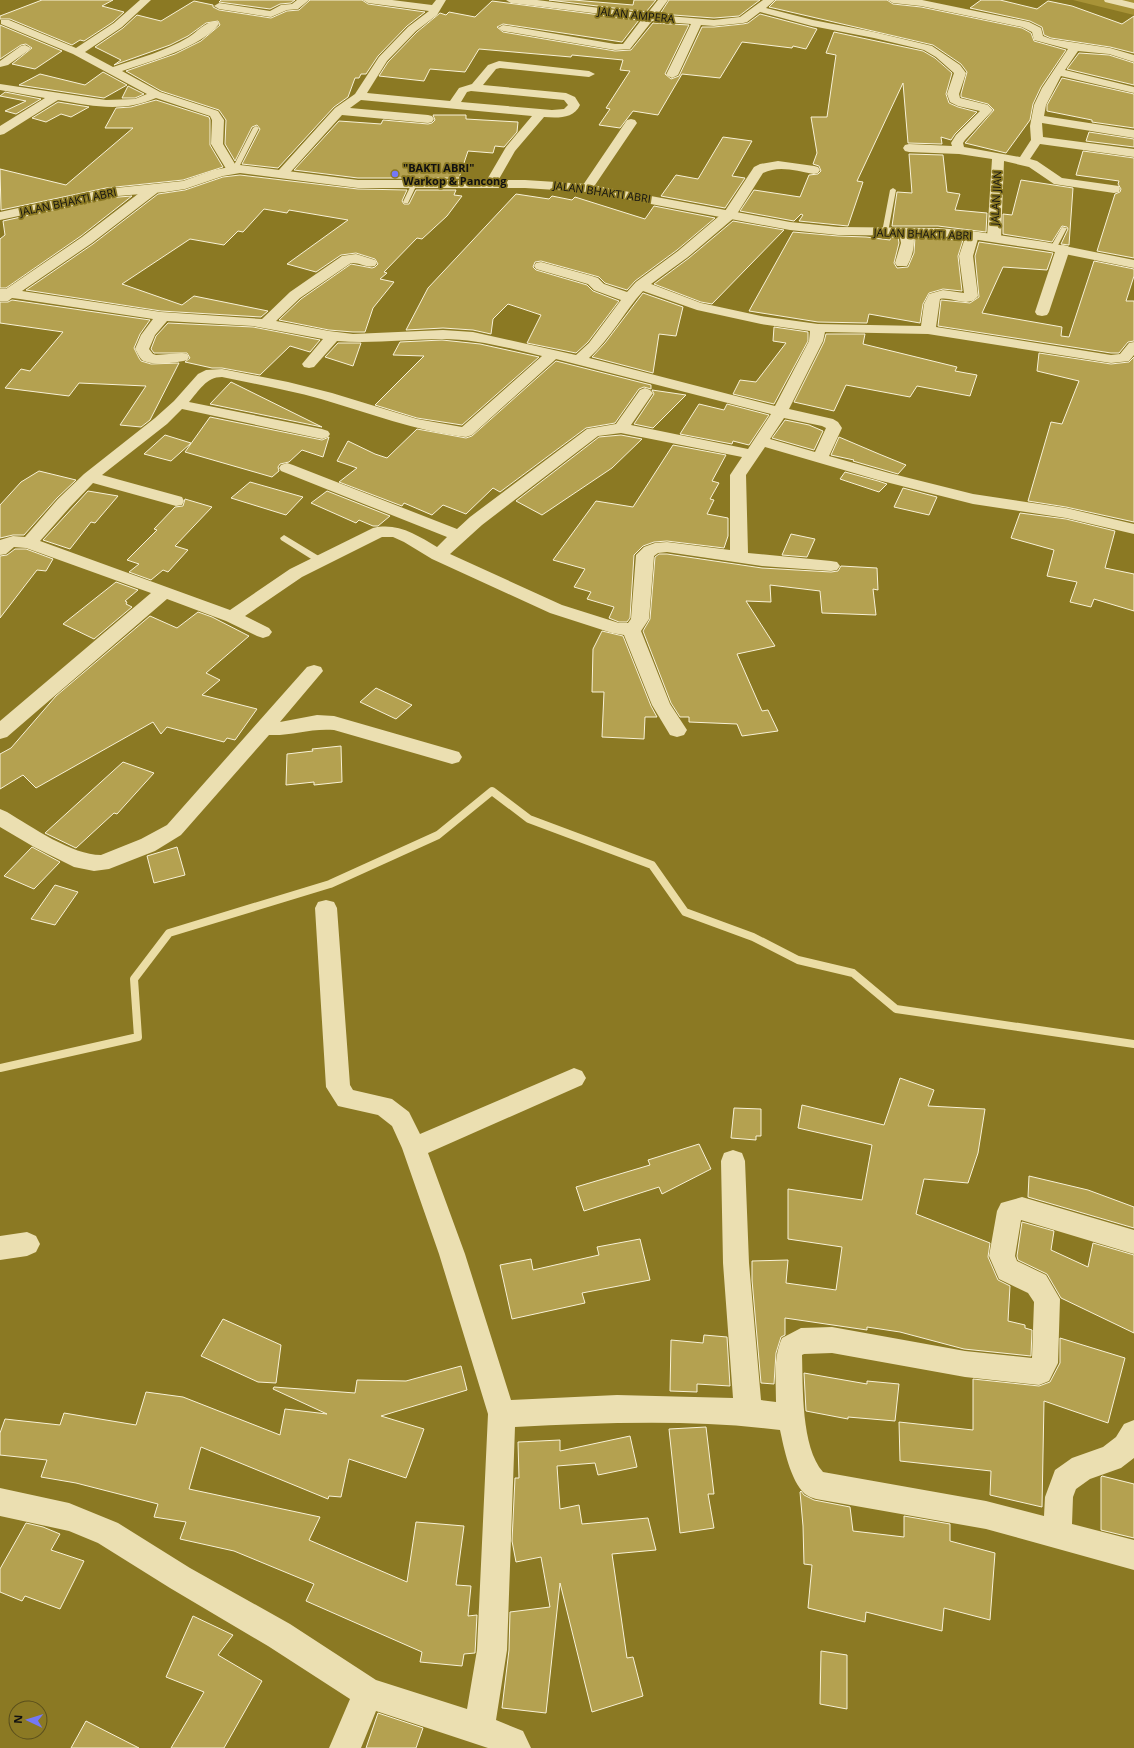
<svg xmlns="http://www.w3.org/2000/svg" width="1134" height="1748" font-family="'Open Sans',sans-serif">
<style>
.green{fill:#a89337}
.lines{fill:none;stroke-linecap:round;stroke-linejoin:round}
.stream{stroke:#ebdda5;stroke-width:8}
.building{fill:#b4a150;stroke:#f8f1d6}
.service{fill:#ebdfb1;fill-rule:evenodd}
.minor{fill:#ebdfb1;fill-rule:evenodd}
.tertiary{fill:#ebdfb1;fill-rule:evenodd}
.poi-dot{fill:#7478f6;stroke:#8b7923;stroke-width:1.5}
.labels{text-anchor:middle;stroke-width:3.5;stroke-linejoin:round;paint-order:stroke}
.far-street-label{font-size:11px;fill:#111;stroke:#8b7923}
.far-poi-label{font-size:11px;font-weight:bold;fill:#111;stroke:#8b7923;text-anchor:start}
</style>
<rect width="100%" height="100%" fill="#8b7923"/>
<!-- green -->
<path class="green" d="M1073 0H1134V15Z"/>
<g class="lines">
<!-- stream -->
<path class="stream" d="M0 1068 138 1037 134 979 169 933 330 884 438 835 492 791 529 819 652 865 685 912 753 937 798 960 853 973 896 1009 1134 1044"/>
</g>
<!-- building -->
<path class="building" d="M42 0H113L102 6 124 12 113 22 84 41 80 40 72 45 10 19H0V16Z
M221 0H295L291 3 280 4 270 9 219 2Z
M310 0H362L368 4 425 12 407 26 378 56 366 74H361L359 78H355L348 97 334 107 278 168 242 164 260 129 257 125 252 127 235 161 225 144 226 120 219 110 161 91 126 71 175 54 201 41 220 25 218 21 206 23 188 36 170 45 114 65 121 60 95 47 123 28 137 15 161 21 194 1 213 5V7L219 10 271 18 287 11 299 10Z
M549 0H573L633 5 634 0H656L646 12Z
M669 0H760L739 16 714 18 660 14Z
M776 0H887L893 4 921 7 1022 28 1031 33 1034 41 1066 50 1041 87 1033 104 1030 120 1006 153 965 143 994 110 988 104 961 97V94L967 72 961 64 933 45 769 7Z
M981 0H1000L1037 9 1048 1 1072 6 1122 24 1134 16V53L1110 47 1051 38 1044 35 1042 27 1030 21 970 8Z
M492 1 639 20 622 42 503 24 497 27 503 32 615 51 631 50 653 23 689 25 665 74 671 79 679 76 702 27H714L743 24 748 23 760 14 817 29 806 49 793 46 792 48 742 42 720 78 682 74 658 115 633 111 620 128 599 125 610 109 606 108 630 71 620 70 623 60 572 55 571 57 479 49 465 72 430 69 424 81 379 76 388 62 417 32 440 13 446 15 449 12 475 17Z
M0 25 62 51 35 69 12 64 32 48 26 44 21 45 0 59Z
M834 32 923 51 935 58 952 73 946 94 949 103 958 107 977 112 955 134 951 140 941 137 942 144 908 143 903 83 857 181 863 182 848 226 799 221 803 215 801 214 794 221 740 211 754 190 800 197 809 175 818 174 821 171 819 166 813 164 817 153 811 117H827L836 55 826 53Z
M1079 53 1109 55 1134 63V85L1067 69Z
M103 72 127 85 104 98 19 85 40 74 85 85Z
M1062 78 1134 94V128L1092 122V120L1047 111V105Z
M128 86 144 94 135 98H122Z
M5 92 41 99 16 114 5 111 26 101 0 96Z
M156 100 209 117 210 120V145L223 167 183 180 106 188 1 210 0 169 66 185 133 128H105L116 108 131 107Z
M58 102 89 107 71 117 61 114 46 122 32 118Z
M433 115H466V119L518 122 517 132 504 147 495 146 493 153 468 151 459 178H358L294 170 339 121 381 124 383 120 428 124 432 123 435 120Z
M1089 132 1134 139V147L1086 141Z
M723 137 752 141 732 176 745 178 725 208 661 196 676 175 698 179Z
M1083 151 1134 158V258L1097 251 1115 194 1120 192 1121 189 1118 184 1119 181 1076 175Z
M909 154 943 155 947 192 960 194 955 210 987 213 986 232 938 226H892L897 192 912 193Z
M240 175 358 189 407 190 402 201 404 204H409L416 190H456L454 195 462 196 447 216 422 239 417 238 384 272 387 273 380 279 394 282 373 308 365 332H353L329 330 279 320 301 299 351 264 372 268 375 267 378 264 375 259 356 253 341 255 316 272 287 264 348 220 289 210 287 213 264 209 243 232 238 231 224 245 190 239 122 284 182 305 194 296 268 311 261 317 161 311 26 290 93 244 158 194 185 190 223 177Z
M1021 180 1073 188 1069 245 1061 244 1068 229 1067 227 1062 226 1052 242 1003 234V214L1012 215Z
M516 194 549 199 552 196 572 200 575 197 645 219 654 206 715 218 677 250 635 281 627 290 605 283 599 277 592 275 541 261 535 262 533 267 536 270 587 285 593 291 619 301 588 342 576 353 527 343 541 315 508 304 493 319 491 334 473 330 443 328 406 330 428 288Z
M132 196 81 236 6 288H0V239L5 235 3 221 106 198Z
M733 221 784 230 712 304 701 302 654 284 689 258Z
M793 232 838 236 866 237 890 240 891 237H898L899 243 894 263 897 268 908 267 914 253 915 237 963 240 958 256 962 291 943 289 929 293 923 304 920 323 869 314 867 323 818 322 749 311Z
M979 242 1053 253 1047 270 1003 267 982 313 1062 327 1061 336 1069 337 1094 261 1134 269V276L1126 301H1134V341L1128 342 1119 353H1111L938 326 941 300 970 303 979 297 975 256Z
M643 293 683 307 676 336 659 334 653 373 592 357 605 343Z
M12 300 150 320 140 334 134 348 139 358 141 361 151 364 179 363 150 420 141 427 120 425 146 386 79 383 69 396 5 388 21 369 30 371 63 332 0 323V302H8Z
M168 323 253 327 320 340 310 352 290 346 260 375 222 368H212L185 362 190 358 187 353H154L151 349 156 336Z
M774 327 808 332V341L774 404 733 394 740 380 756 382 786 343 773 341Z
M826 334H865L863 344 957 367 955 371 977 375 970 396 917 386 910 397 846 385 834 411 794 402 824 342Z
M442 340 480 344 539 357 462 425 417 418 375 405 424 356 393 355 400 342Z
M338 343H361L353 366 325 357Z
M1039 353 1111 364 1129 362 1134 357V522L1066 507 1028 501 1051 422 1062 424 1079 381 1037 371Z
M556 361 651 385V389L644 387 639 389 615 423 586 428 500 492 493 488 466 514 443 505 432 515 404 503 402 506 339 482 357 468 337 461 348 441 375 454 387 458 417 429 466 438 472 436Z
M231 382 322 427 210 404Z
M652 390 686 395 653 428 634 424 654 394Z
M699 404 724 410 727 404 769 415 749 445 733 441 732 444 680 434Z
M210 417 322 440 329 437 323 457 302 450 289 462 280 464 278 467 279 471 272 477 185 452Z
M785 420 809 425 823 431 814 450 772 438Z
M165 435 191 443 171 461 144 454Z
M621 435 642 439 612 468 542 515 516 501 599 437Z
M839 437 879 454 906 465 898 474 853 461 854 460 831 455Z
M673 445 726 455 712 481 719 483 710 499 714 500 707 514 728 518V536L724 548 667 541 654 542 643 546 634 555 630 618 627 622H619L609 618 614 607 587 599 591 592 574 587 585 569 553 560 596 501 633 507Z
M39 471 76 480 57 498 24 535H13L0 538V505L21 482Z
M845 472 878 481 887 484 879 492 840 479Z
M250 482 303 497 286 515 231 498Z
M903 488 937 497 929 515 894 507Z
M88 491 118 496 95 523 91 522 70 549 43 540Z
M327 491 390 516 378 526H373L359 520 356 523 311 503Z
M185 499 212 507 175 546 188 550 168 572 163 570 151 580 129 572 139 564 127 560 157 530 154 529 175 507 183 506Z
M1020 513 1066 519 1115 531 1105 568 1134 574V611L1094 599 1091 607 1070 602 1077 582 1047 576 1054 550 1011 538Z
M791 534 815 539 807 557 782 555Z
M15 549H26L53 559 46 571 37 570 0 618V556L7 555Z
M659 554H667L762 568 831 572 838 571 841 566 877 568 878 590 873 589 876 615 822 613 820 591 770 585 771 602 746 601 775 646 737 654 762 711 768 710 778 731 742 736 737 724 689 722V717H680L671 703 643 631 650 619 655 557Z
M116 582 138 590 125 601 127 602 126 604 132 607 94 639 63 624Z
M198 612 212 617 249 636 206 673 220 680 202 695 257 709 235 740 227 738 224 742 167 727 161 734 153 722 36 788 23 775 0 789V754L11 748 56 696 150 616 177 628Z
M602 631 623 636 651 706 657 717H645L644 739 602 737 604 692H592L593 649Z
M376 688 395 697 412 705 396 719 360 702Z
M341 746 342 782 314 785V782L286 785 287 754 313 751 312 749Z
M123 762 154 773 117 814 114 813 76 848 45 833Z
M32 847 60 862 34 889 4 876Z
M177 847 185 875 154 883 147 856Z
M55 885 78 892 55 925 31 919Z
M900 1078 934 1090 928 1106 985 1109 978 1153 968 1183 924 1179 916 1214 990 1243 988 1257 998 1280 1010 1286 1008 1321 1025 1325V1328L1032 1330 1031 1356 964 1349 900 1332 867 1327V1330L785 1318V1335L781 1337 776 1353 774 1384 761 1383 752 1280V1261L788 1260 786 1283 836 1290 842 1247 788 1239V1189L862 1200 872 1145 798 1128 802 1105 884 1125Z
M734 1108 761 1109V1136H756V1140L731 1138Z
M699 1144 711 1169 662 1194 659 1187 584 1211 576 1187 650 1165 648 1160Z
M1029 1176 1088 1190 1134 1207V1228L1028 1197Z
M1022 1222 1054 1231 1051 1250 1088 1267 1093 1243 1134 1255V1333L1061 1298 1047 1274 1018 1260 1017 1256Z
M640 1239 650 1280 582 1293 585 1303 512 1319 500 1265 531 1259 533 1270 599 1255 597 1247Z
M223 1319 281 1345 276 1383 258 1382 201 1356Z
M704 1335 727 1337 730 1386 697 1384V1392L670 1391 671 1340 703 1343Z
M1060 1338 1125 1358 1108 1423 1044 1401 1042 1507 990 1495 991 1471 900 1461 899 1422 973 1430V1379L1039 1386 1050 1382 1060 1363Z
M461 1366 467 1390 381 1416 424 1429 406 1478 349 1459 341 1497 329 1496 328 1499 201 1447 189 1489 320 1517 309 1540 407 1582 416 1522 464 1526 456 1585 471 1586 468 1616 477 1615 475 1653 464 1654 462 1666 420 1662 422 1652 306 1601 314 1584 234 1551 180 1539 186 1522 154 1517 158 1504 76 1483 41 1477 47 1460 0 1455V1433L5 1419 60 1425 64 1413 136 1425 146 1392 183 1397 280 1435 285 1409 327 1414 273 1389 274 1387 355 1393 357 1380 406 1381Z
M804 1373 867 1384V1381L899 1384 895 1421 848 1417V1419L806 1411Z
M706 1427 714 1494H708L714 1528 680 1533 669 1429Z
M630 1436 637 1467 598 1475 595 1463 557 1466 560 1509 579 1505 582 1524 648 1518 656 1550 612 1554 627 1658 633 1657 643 1696 592 1712 560 1583 546 1713 502 1708 509 1650 510 1612 550 1607 541 1557 516 1562 512 1541 515 1478H519L518 1442 560 1440V1451Z
M1102 1476 1134 1484V1538L1101 1530V1477Z
M801 1491 804 1495 814 1500 850 1507 853 1531 904 1537V1516L950 1524V1541L995 1553 990 1620 944 1608 942 1631 866 1612 865 1622 808 1608 812 1565 804 1564 803 1526 800 1492Z
M26 1523 43 1527 60 1534 51 1550 84 1561 60 1609 25 1596 22 1601 0 1592V1569Z
M193 1616 233 1635 218 1655 262 1681 224 1748H171L204 1692 166 1677Z
M821 1651 847 1655V1709L820 1704Z
M378 1713 423 1728 416 1748H366Z
M86 1721 139 1748H71Z"/>
<g class="lines">
<!-- service -->
<path class="service" d="M256 126 259 128 238 169 233 170 232 169 253 128Z
M412 183 417 184 408 203H404L403 202Z
M893 188 896 190 888 232 885 234 882 232 890 190Z
M1062 227 1067 228 1056 249H1052L1050 248Z
M284 535 322 558 324 560 322 562H316L281 540 280 538Z"/>
<!-- minor -->
<path class="minor" d="M140 0H151L122 27 85 52 113 67C139 58 166 51 189 37 197 32 208 19 218 22L219 24C202 47 149 62 122 71L160 92 218 111 224 120 223 144 238 169 236 172H228L211 144 212 120 210 116 156 98C121 113 94 106 58 100L4 134 0 135V126L45 98 0 90V84L106 100 135 99 147 94 73 54 1 24V20H9L76 48 114 23Z
M297 0H309L298 9 287 10 271 17 219 9 214 6 219 3 270 11 281 5 292 4Z
M363 0H392L432 5 436 0H446L437 15 416 31 387 61 367 93 450 101 459 88 472 84 488 65 499 61 589 71 595 74 589 77 500 68 496 69 483 85 566 93 575 97 580 105C574 119 557 118 544 117L515 151 495 186H487L485 183 506 147 532 116 361 100 350 108 428 115 432 116 434 119 432 122 428 123 342 115 286 177H278L276 174 278 171 335 108 355 94 379 57 408 27 429 11 368 3ZM471 91 564 100 568 105 564 109 552 110 461 102 467 92Z
M506 0H537L647 14 658 0H668L657 15 714 20 740 17 763 0H775L766 8 813 20 874 32 932 46 960 65 966 73 959 94 960 98 988 105 993 110 965 140 963 143 964 147 1020 157 1031 140 1030 126 1034 105 1042 88 1068 49 1034 40 1032 32 1022 27 921 6 893 3 888 0H922L1029 22 1041 28 1043 36 1051 39 1110 48 1134 55V62L1109 54 1078 51 1065 70 1134 87V93L1061 76 1046 105 1044 116 1134 130V138L1042 123 1043 137 1134 149V157L1040 144 1030 159 1037 161 1062 178 1119 186 1120 189 1119 192 1114 193 1054 184 1029 167 1004 161 1001 238 999 241H989L987 238 992 159 959 154 909 152 905 151 903 148 905 145 909 144 952 146 951 143 956 135 980 111 958 106 950 102 947 94 954 73 936 57 924 50 874 38 812 26 760 12 747 22 743 23 714 26 701 25 678 75 672 78 666 75 691 24 652 21 630 49 615 50 503 31 498 28 503 25 615 44H623L642 19 511 3Z
M1104 0H1122L1134 3V9L1105 2Z
M25 45 31 48 29 50 8 65 0 67V61L21 46Z
M631 119 635 120 637 123 593 188 592 191H582L581 188 627 120Z
M778 161 814 166 818 167 820 170 818 173 814 174C797 171 779 165 763 173L735 217 688 257 651 284 701 303 761 316 818 324 921 326 924 304 929 294 943 290 964 293 959 256 967 232H977L979 235 973 256 978 296C969 309 951 296 940 299L936 327 1111 355 1120 354 1129 343 1134 342V355L1129 361 1111 363 928 334 825 332 823 341 789 409 833 419 838 422 842 428 829 456 889 473 973 494 1066 508 1134 524V534L1066 518 973 504 878 480 765 447 746 475 748 553 831 561 837 562 840 566 837 570 831 571 762 566 667 552 658 553 654 556 649 619 641 631 670 704 687 730 684 735 677 737 670 735 652 705 624 635 612 633 550 613 432 559 404 542 393 537H382L302 577 245 616 269 628 272 632 269 636 263 638 257 636 226 621 167 599 7 737 0 739V721L151 593 26 548 14 547 6 554 0 555V540L13 536 25 537 58 499 84 474 155 418 174 401 198 374 206 370 222 369 288 382 332 393 417 419 462 427 542 356C509 348 476 339 442 339 407 339 372 344 337 341L314 367 309 368 304 367 302 364 323 339 253 326 167 321 155 335 149 349 153 354 156 355 182 353 187 354 189 357 187 360C177 363 151 366 142 360 139 357 137 352 135 349L141 335 153 319 20 299 12 298 8 301H0V289H6L82 237 147 187H157L158 190 157 193 92 243 22 291 161 312 262 319 290 292 342 256 356 254 375 260 377 263 375 266C366 268 359 262 351 263L300 298 276 321 329 331 353 334 443 330 473 332 576 355 589 343 621 300 594 290 588 284 536 269 534 266 536 263 541 262 592 276 598 278 604 284 627 292 636 282 678 251 725 211 754 167 760 164ZM643 291 697 310 761 324 810 331 809 341 775 406 589 358C611 338 624 312 643 291ZM556 359 771 414 748 449 631 425 653 393 650 390 645 388 640 390 616 424 587 429 470 517 457 529 293 465 287 463 281 465 279 468 281 471 447 537 437 547C417 535 397 522 373 528L290 569 230 610 40 541 70 507 93 483 176 506 182 505 184 501 182 497 102 475 167 424 182 409 322 439 328 437 330 434 328 431 322 429 189 402C199 391 206 377 222 377 255 384 288 390 321 399 369 413 415 431 466 437L472 435ZM784 418 822 426 826 428 815 452 770 439ZM621 433 742 457 730 475V550L667 542 655 543 644 547 636 555 631 619 628 623H619L562 605 450 554 482 525 598 436Z
M906 228 911 229C917 239 913 256 907 266H897L895 263 901 243 899 232 901 229Z
M1063 245 1068 246 1070 249 1049 312 1047 315 1042 316 1037 315 1035 312 1056 249 1058 246Z
M314 665 321 667 323 671 280 722 317 715 334 716 459 752 462 757 459 762 452 764 334 730C310 728 292 736 269 735L181 835 155 851 109 869 94 871 74 867 34 847 0 827V809L7 812C32 827 72 855 101 855L141 839 167 825 307 667Z
M326 900 334 902 337 908 350 1085 353 1090 392 1099 409 1112 420 1134 574 1068 582 1071 586 1078 582 1085 428 1153 465 1254 511 1400 617 1395 733 1398 723 1263 721 1161 724 1153 733 1150 742 1153 745 1161 749 1263 761 1400 776 1402C776 1380 773 1358 782 1338L801 1328 832 1327 965 1351 1032 1358 1034 1302 1028 1293 999 1279 989 1256 997 1211 1001 1203 1022 1197 1134 1230V1254L1021 1220 1015 1256 1017 1261 1046 1275 1060 1299 1058 1363 1049 1381 1039 1385 965 1377 832 1353 804 1354 802 1355C803 1387 801 1447 823 1472L986 1501 1044 1516 1045 1497 1055 1470 1072 1458 1103 1447 1116 1437 1124 1424 1134 1420V1458L1121 1468 1090 1479 1076 1489 1073 1497 1072 1524 1134 1540V1570L986 1529 816 1499C812 1498 808 1496 805 1494 790 1480 784 1448 780 1430 692 1419 603 1423 515 1427L507 1650 496 1720 523 1731 531 1748H488L376 1711 361 1748H329L350 1699 268 1646 170 1588 98 1543 69 1531 0 1516V1488L69 1503 118 1523 190 1568 290 1624 376 1680 467 1709 477 1650 488 1414 439 1254 402 1148 392 1126 378 1115 338 1106 326 1087 315 908 318 902Z
M27 1232 36 1236 40 1244 36 1252 27 1256 0 1260V1236Z"/>
<!-- tertiary -->
<path class="tertiary" d="M240 165 358 180H525L587 184 790 222 838 227 938 228 972 231 1045 242 1134 260V268L1045 250 972 239 938 236 838 235 790 230 587 192 525 188H358L240 173 223 176 185 189 165 192 106 197 0 220V212L106 189 183 181 214 170Z"/>
</g>
<!-- markers -->
<circle class="poi-dot" cx="395" cy="174" r="4"/>
<g class="labels">
<!-- far-street labels -->
<g class="far-street-label">
<text transform="translate(636 15) rotate(6)" y="4">JALAN AMPERA</text>
<text transform="translate(602 192) rotate(8)" y="4">JALAN BHAKTI ABRI</text>
<text transform="translate(996 198) rotate(-87)" y="4">JALAN JIAN</text>
<text transform="translate(68 202) rotate(-12)" y="4">JALAN BHAKTI ABRI</text>
<text transform="translate(923 234) rotate(2)" y="4">JALAN BHAKTI ABRI</text>
</g>
<!-- far-poi labels -->
<g class="far-poi-label">
<text x="403" y="172">"BAKTI ABRI"<tspan x="403" dy="13">Warkop &amp; Pancong</tspan></text>
</g>
</g>
<!-- north arrow -->
<g transform="translate(28 1720) rotate(274)"><circle r="19" fill="#8b7923" stroke="#5a4f1c"/>
<path d="M0-3L7 15L0 10L-7 15Z" fill="#7478f6"/>
<text y="-6" font-size="11" font-weight="bold" text-anchor="middle" fill="#111111">N</text>
</g>
</svg>
